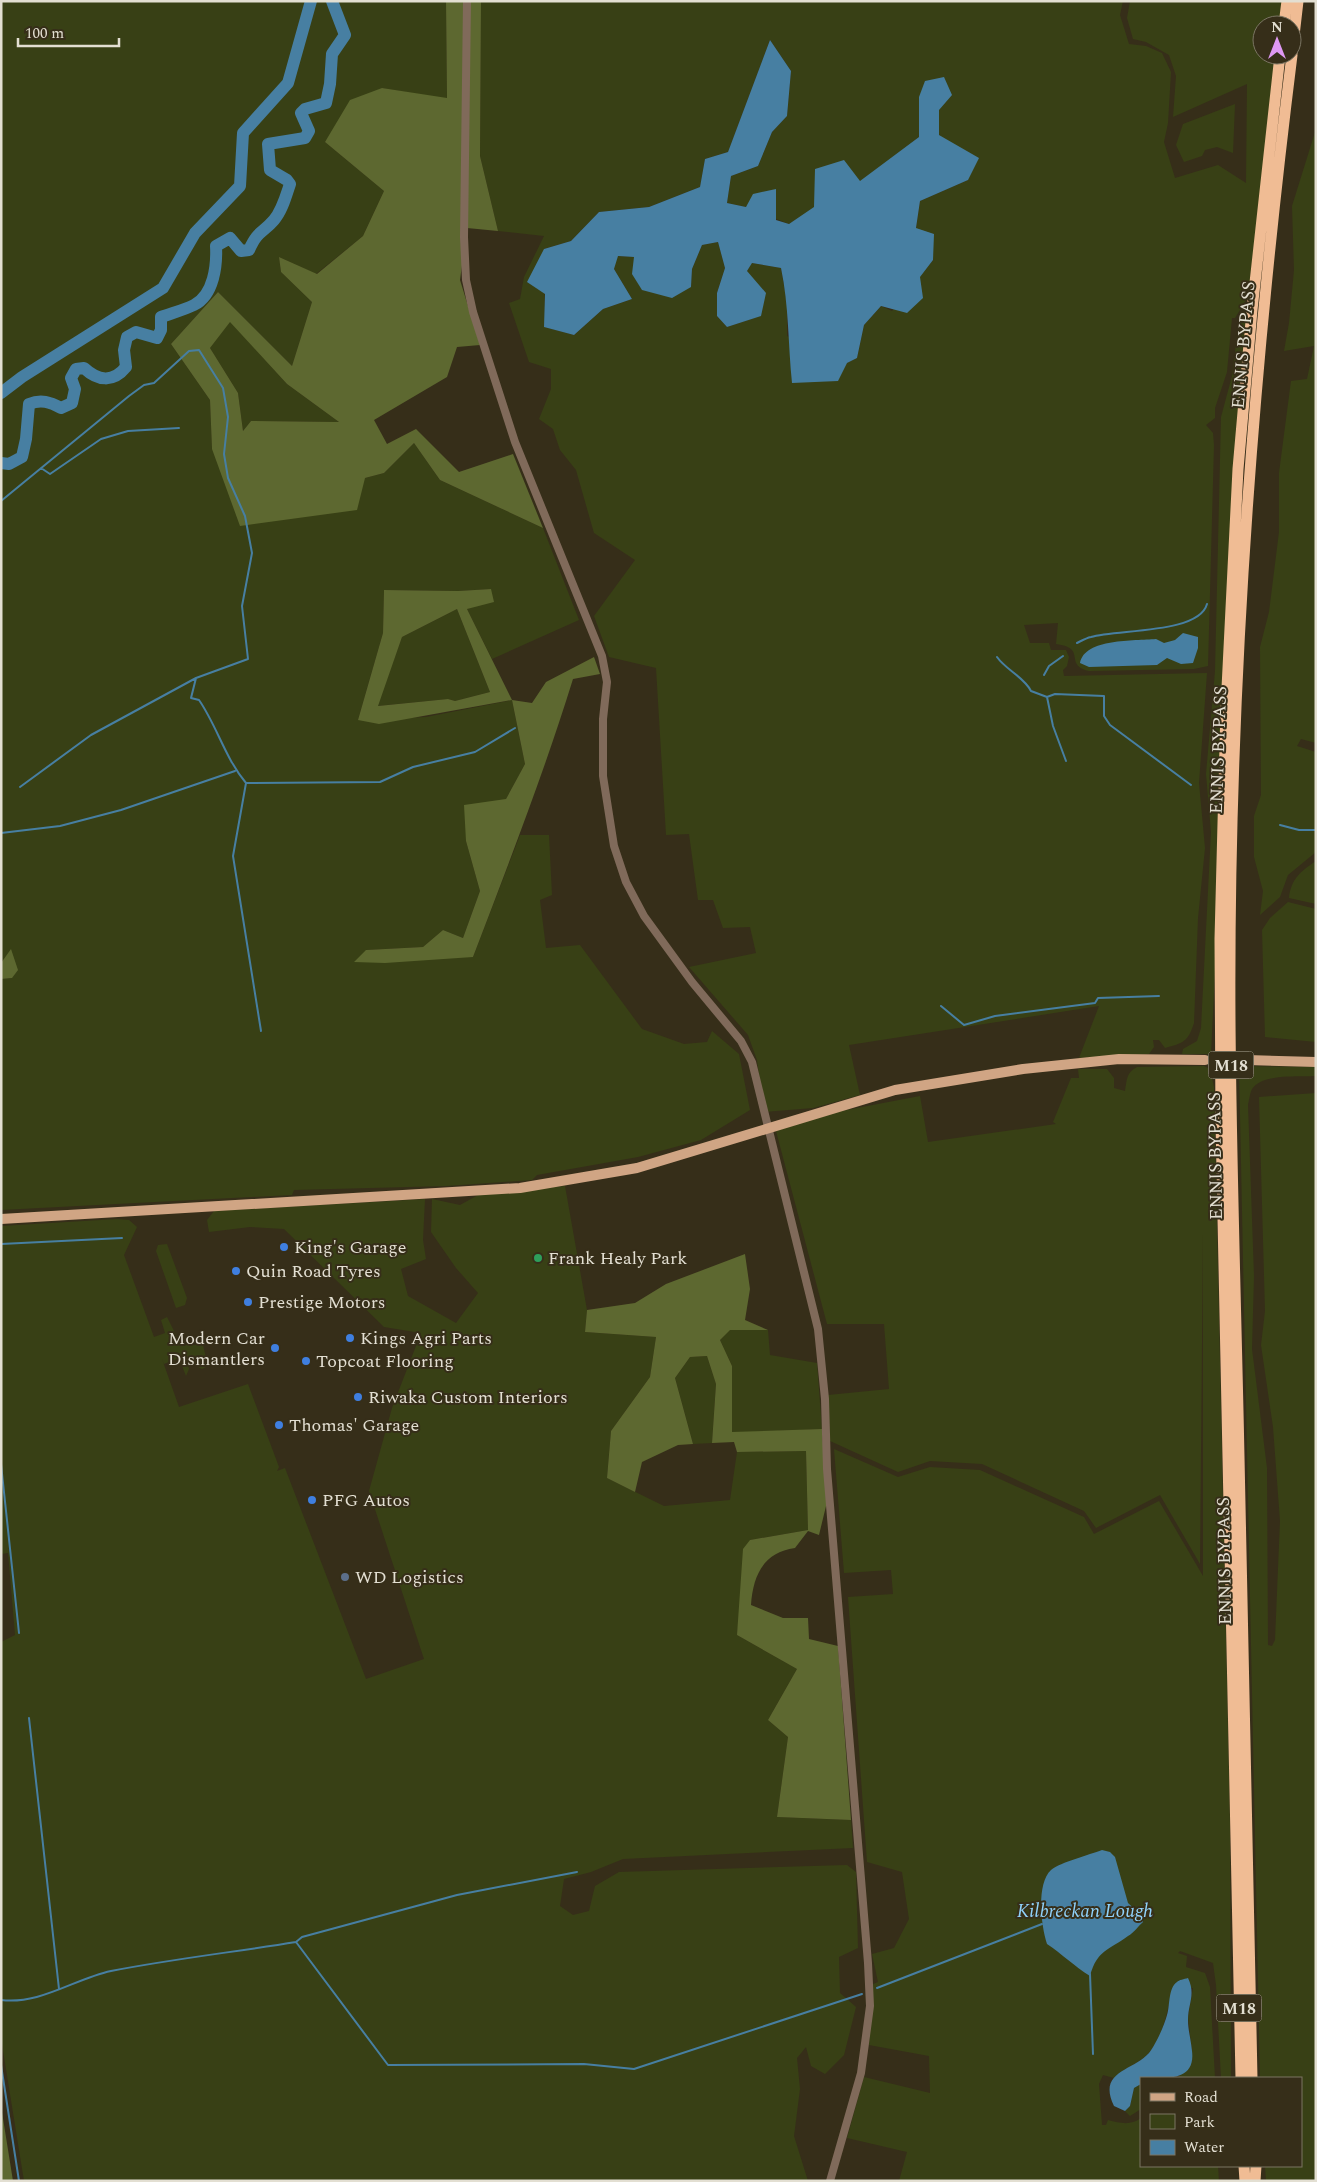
<svg xmlns="http://www.w3.org/2000/svg" width="1317" height="2182" font-family="Spectral,serif">
<style>
.green{fill:#384015;fill-rule:evenodd}
.forest{fill:#5d6830;fill-rule:evenodd}
.water{fill:#477fa2}
.lines{fill:none;stroke-linecap:round;stroke-linejoin:round}
.stream{stroke:#477fa2;stroke-width:2}
.river{stroke:#477fa2;stroke-width:12}
.major-tunnel{stroke:#504935;stroke-width:10;stroke-dasharray:10 5;stroke-linecap:butt}
.minor{stroke:#806a5a;stroke-width:8}
.major{stroke:#d0a584;stroke-width:10}
.highway{stroke:#f0bc94;stroke-width:11}
.shop-dot{fill:#3f7fe0;stroke:#362e19;stroke-width:2}
.leisure-dot{fill:#2e9e5b;stroke:#362e19;stroke-width:2}
.service-dot{fill:#5c6f8a;stroke:#362e19;stroke-width:2}
.labels{text-anchor:middle;stroke-width:4;stroke-linejoin:round;paint-order:stroke}
.shield{fill:#362e19;stroke:#afaa9a;stroke-width:1}
.shield-label{font-size:16px;font-weight:bold;fill:#e3dfd2}
.street-label{font-size:18px;fill:#e3dfd2;stroke:#362e19}
.poi-label{font-size:18px;fill:#e3dfd2;stroke:#362e19;text-anchor:start}
.water-label{font-size:19px;font-style:italic;fill:#90d1fa;stroke:#362e19}
</style>
<rect width="100%" height="100%" fill="#362e19"/>
<!-- green -->
<path class="green" d="M1 1H446L447 99 382 88 325 142 384 191 363 236 316 274 279 257 281 272 312 302 292 366 218 292 171 344 210 400 212 449 365 478 384 473 414 443 440 480 543 528 579 620 492 659 467 609 491 589 458 591 384 590 383 633 358 720 426 717 512 700 525 764 506 799 466 841 480 891 463 938 443 930 423 947 366 950 473 957 520 835H549L552 895 540 900 546 948 580 945 642 1029 684 1044 707 1042 712 1031 739 1054 750 1110 701 1140 638 1157 537 1175 532 1180 446 1186 294 1190 292 1195 1 1210V979L12 978 11 950 1 963Z
M481 1H1123L1120 15 1129 44 1146 46 1162 53 1171 72 1168 123 1164 142 1175 178 1218 165 1246 183 1247 84 1173 117 1176 76 1169 55 1146 42 1133 39 1127 18 1130 1H1283L1280 25H1262V55H1276L1248 297 1235 318H1232L1227 372 1215 408V418L1206 425 1213 433 1214 445 1208 666 1194 669 1089 671C1063 665 1088 648 1056 644L1058 623 1024 625 1030 643H1049L1051 650H1066L1069 657 1067 666 1063 670 1064 676 1207 673 1199 783 1205 848 1198 918 1194 1023C1188 1042 1183 1043 1165 1048L1159 1040H1153L1154 1047 1149 1054 1079 1058 1099 1006 849 1045 860 1095 813 1108 764 1112 757 1060 748 1035 689 967 756 953 750 927 723 928 713 900H698L689 834 666 835 656 668 609 657 594 616 635 560 594 533 576 470 560 450 553 429 539 419 551 389V369L529 362 509 303 520 299 524 277 544 236 498 231 480 156ZM770 40 791 71 787 116 772 132 758 166 731 176 727 203 746 207 789 224 860 182 919 137V97L939 110V135L968 180 920 201 916 229 933 260 892 311 881 306 864 325 857 358 847 363 787 336V303L781 268 752 263 747 271 760 316 727 327 717 316V293L725 268 718 242 702 245 692 269 691 287 634 257 617 256 614 269 632 299 603 309 574 335 545 327 544 249 571 241 599 212 649 207 700 187 705 159 728 152Z
M1235 104 1233 153 1217 147 1205 150 1202 156 1184 162 1176 145 1183 124Z
M1316 129V743L1301 739 1297 746 1316 752V852L1288 875 1280 897 1260 915 1263 891 1254 857V816L1261 795 1260 647 1269 612 1279 532V473L1291 381 1307 379 1314 346 1284 351 1289 323 1294 270 1292 206Z
M1247 311 1211 1054H1182L1183 1049 1197 1041 1201 1028 1211 832 1206 774 1215 671 1221 417 1232 376 1239 319Z
M230 321 287 384 339 422 251 421 243 431 238 393 210 348Z
M457 609 490 692 455 701 448 699 377 706 402 637Z
M1316 861V904L1289 898C1291 879 1301 871 1316 861Z
M1288 902 1316 909V1042L1265 1037 1262 930 1270 918Z
M1204 1066 1210 1069 1214 1087 1230 1822 1231 2078H1221L1216 1985 1213 1963 1180 1951 1178 1953 1187 1956 1186 1967 1205 1973 1210 1987 1215 2078H1174H1178L1192 2052 1188 2017 1193 1988 1172 1989C1168 2010 1163 2036 1149 2053 1141 2062 1124 2068 1114 2078L1103 2075 1099 2084 1102 2125H1106L1108 2120C1120 2123 1130 2126 1141 2118V2166H1218L1219 2181H899L907 2152 847 2138 864 2077 930 2093 929 2056 869 2045 873 1984 878 1982 872 1954 894 1948 909 1919 902 1872 867 1862 848 1597 893 1594 891 1570 844 1573 834 1449 898 1477 930 1467 980 1470 1084 1517 1094 1534 1159 1501 1203 1576V1232L1200 1564 1160 1495 1096 1528 1084 1511 982 1464 930 1461 898 1472 830 1441 828 1395 889 1389 884 1324H827L776 1131 836 1112 920 1096 928 1142 1056 1124 1053 1122 1071 1078H1079L1078 1069H1107L1114 1078V1088L1125 1091C1127 1080 1126 1073 1137 1067Z
M1239 1066 1316 1067V1076C1299 1077 1263 1073 1252 1089 1250 1093 1249 1100 1248 1105L1254 1276 1252 1349 1267 1468 1268 1645 1272 1646 1275 1640 1280 1521 1273 1427 1261 1345 1265 1311 1259 1097 1316 1093V2181H1266L1265 2166H1301V2078H1260Z
M565 1186 587 1310 585 1332 656 1337 650 1377 611 1431 607 1478 664 1506 730 1500 737 1452 806 1451 808 1530 750 1540 737 1635 797 1669 768 1720 788 1737 777 1817 851 1820 853 1848 623 1859 591 1872 564 1879 560 1906 573 1915 589 1911 595 1886 619 1872 847 1865 856 1872 858 1948 839 1957 840 1993 856 2007 844 2055 825 2074 811 2066 806 2047 797 2058 800 2089 794 2136 808 2181H24L1 2038V1642L15 1635 8 1553 1 1554V1226L117 1219 129 1220 137 1227 124 1255 154 1337 165 1333 161 1320 167 1317 180 1343 186 1345H203L208 1366 202 1369 196 1366 194 1360 187 1362 189 1369 186 1376 179 1358 164 1364 162 1359 179 1407 248 1384 279 1467 277 1471 285 1468 366 1679 424 1659 369 1491 392 1408 421 1333 384 1327 284 1229 250 1227 209 1232 207 1220 214 1211 425 1199 423 1240 426 1259 401 1269 408 1296 456 1323 478 1293 456 1268 431 1232 432 1199 460 1205 480 1194Z
M167 1244 187 1298 185 1305 176 1308 156 1251 158 1245Z
M729 1330H768L770 1355 817 1363 822 1429 732 1433V1366L720 1340Z
M707 1356 716 1384 712 1443 693 1444 675 1378 690 1357Z
M1141 2084V2109L1130 2116 1125 2111 1130 2106 1134 2088Z"/>
<!-- forest -->
<path class="forest" d="M446 1H481L480 156 498 231 467 228 460 280 480 345 457 347 447 377 374 420 387 444 416 429 459 472 513 454 543 528 440 480 414 443 384 473 365 478 357 510 240 526 212 449 210 400 171 344 218 292 292 366 312 302 281 272 279 257 317 274 363 236 384 191 325 142 350 100 382 88 447 98ZM230 322 287 384 339 422 251 421 243 431 238 393 210 348Z
M491 589 494 602 467 609 512 700 532 703 546 682 594 657 600 674 573 679C544 773 508 865 473 957L385 963 354 962 366 950 423 947 443 930 463 938 480 891 466 841 464 805 506 799 525 764 512 700 379 724 358 720 383 633 384 590 458 591ZM457 609 490 692 455 701 448 699 378 706 402 637Z
M11 949 18 970 12 978 1 979V963Z
M745 1254 750 1289 745 1320 768 1330H730L720 1340 732 1366V1432L822 1429 827 1502 819 1535 808 1531 795 1548C764 1552 753 1575 751 1605L783 1618H808L809 1639 838 1646 851 1820 777 1817 788 1737 768 1720 797 1669 737 1635 743 1549 750 1540 808 1530 806 1451 737 1452 734 1442 712 1443 716 1384 707 1356 690 1357 675 1378 693 1444 678 1445 642 1462 635 1492 607 1478 611 1431 650 1377 656 1337 585 1332 587 1310 635 1303 666 1284Z
M1 2106 13 2181H1Z"/>
<!-- water -->
<path class="water" d="M770 40 791 71 787 116 772 132 758 166 731 176 727 203 746 207 753 194 776 189V220L789 224 814 207 815 169 844 160 860 181 919 137V97L925 81 944 77 952 95 939 110V135L979 158 968 180 920 201 916 228 934 234 933 260 920 277 923 298 907 313 881 306 864 325 857 358 847 363 838 381 792 383C788 344 789 306 781 268L752 263 747 271 766 293 761 316 727 327 717 316V293L725 268 718 242 702 245 692 269 691 287 672 298 642 290 632 274 634 257 618 256 614 269 632 299 603 309 574 335 544 327 545 294 527 282 544 249 571 241 599 212 649 207 700 187 705 159 728 152Z
M1183 633 1198 637V648L1193 663 1181 664 1167 658 1157 665 1089 667 1080 663C1085 638 1134 641 1156 639L1164 643 1175 640Z
M1102 1850 1110 1852 1115 1857 1128 1903 1142 1916 1143 1922C1138 1926 1134 1933 1128 1936 1109 1950 1097 1950 1090 1976 1074 1966 1062 1954 1047 1944 1041 1926 1036 1884 1051 1870 1061 1862 1089 1855 1102 1850Z
M1188 1978C1196 1995 1188 2003 1188 2020 1188 2030 1191 2040 1192 2051 1196 2083 1163 2078 1141 2078V2084L1134 2088 1130 2106 1125 2111 1114 2106C1097 2071 1133 2071 1149 2053 1156 2044 1164 2026 1167 2015 1170 2006 1168 1988 1177 1982 1179 1980 1184 1979 1188 1978Z"/>
<g class="lines">
<!-- stream -->
<path class="stream" d="M41 468 50 474 101 439 128 431 179 428
M1 501 129 396 144 385 154 383 189 351 199 350 223 388 228 417 224 454 228 478 245 516 252 553 242 606 248 659 196 678 91 735 20 787
M1077 643C1081 641 1086 638 1091 637 1117 629 1199 634 1207 604
M997 657C1006 670 1024 677 1031 691L1047 697 1055 694 1104 696V716L1110 725 1191 785
M1044 675 1049 666 1063 656
M196 678 191 698 199 700C217 726 225 758 246 783L380 782 413 767 475 752 515 728
M1047 697 1053 726 1066 761
M246 783 233 856 261 1031
M1280 825 1299 830H1316
M1 833 60 826 121 810 235 771
M941 1006 964 1025 995 1016 1095 1003 1098 998 1159 996
M1 1244 122 1238
M1 1464 19 1633
M29 1718 59 1989
M296 1942 388 2065 584 2064 634 2069 862 1994
M1090 1974 1093 2054
M877 1988 1042 1924
M1 2000C40 2005 74 1979 111 1971 172 1959 235 1952 296 1942L302 1937 457 1895 577 1872
M1 2065 19 2181"/>
<!-- river -->
<path class="river" d="M1 393 22 377 163 288 195 233 240 186 243 133 288 83 311 1
M1 463 9 464 22 457 26 439 29 404C41 399 50 402 61 408L72 403 75 389 71 378 76 369 84 368C98 381 113 383 126 367L124 350 127 337 136 332 157 338 161 330V317C172 313 184 310 194 305 214 295 217 265 216 246L230 238 241 251 249 250C258 230 262 234 274 220 282 211 286 196 290 184L287 180 270 170 268 144 305 138 309 131 301 113 305 109 326 103 330 84 332 54 345 35 332 1"/>
<!-- major-tunnel -->
<path class="major-tunnel" d="M1205 1060H1247"/>
<!-- minor -->
<path class="minor" d="M467 1 464 237 466 280 473 312 515 442 602 656 607 682 603 719V776L614 846 626 882 644 916 692 982 741 1041 752 1062 818 1329 825 1399 827 1469 868 1963 870 2006 861 2073 830 2181"/>
<!-- major -->
<path class="major" d="M1247 1060 1316 1062
M1 1219 520 1188 637 1168 895 1090 1023 1069 1119 1059 1205 1060"/>
<!-- highway -->
<path class="highway" d="M1284 25 1287 1
M1292 53 1298 1
M1241 2078 1221 1123 1220 939 1226 708 1238 469 1252 310 1280 55
M1252 2078C1248 1871 1244 1664 1239 1457 1236 1311 1231 1165 1230 1020 1228 697 1252 375 1292 55
M1244 2166 1245 2181
M1255 2181 1256 2166"/>
</g>
<!-- markers -->
<g class="shop-dot">
<circle cx="284" cy="1247" r="5"/>
<circle cx="236" cy="1271" r="5"/>
<circle cx="248" cy="1302" r="5"/>
<circle cx="350" cy="1338" r="5"/>
<circle cx="275" cy="1348" r="5"/>
<circle cx="306" cy="1361" r="5"/>
<circle cx="358" cy="1397" r="5"/>
<circle cx="279" cy="1425" r="5"/>
<circle cx="312" cy="1500" r="5"/>
</g>
<circle class="leisure-dot" cx="538" cy="1258" r="5"/>
<circle class="service-dot" cx="345" cy="1577" r="5"/>
<g class="labels">
<!-- shield labels -->
<g class="shield">
<rect x="1208.5" y="1051.5" width="45" height="27" rx="4"/>
<rect x="1216.5" y="1994.5" width="45" height="27" rx="4"/>
</g>
<g class="shield-label">
<text x="1231" y="1071">M18</text>
<text x="1239" y="2014">M18</text>
</g>
<!-- street labels -->
<g class="street-label">
<text transform="translate(1243 345) rotate(-85)" y="6">ENNIS BYPASS</text>
<text transform="translate(1218 750) rotate(-88)" y="6">ENNIS BYPASS</text>
<text transform="translate(1215 1156) rotate(-91)" y="6">ENNIS BYPASS</text>
<text transform="translate(1224 1561) rotate(-91)" y="6">ENNIS BYPASS</text>
</g>
<!-- poi labels -->
<g class="poi-label">
<text x="294" y="1253">King's Garage</text>
<text x="548" y="1264">Frank Healy Park</text>
<text x="246" y="1277">Quin Road Tyres</text>
<text x="258" y="1308">Prestige Motors</text>
<text x="265" y="1344" text-anchor="end">Modern Car<tspan x="265" dy="21">Dismantlers</tspan></text>
<text x="360" y="1344">Kings Agri Parts</text>
<text x="316" y="1367">Topcoat Flooring</text>
<text x="368" y="1403">Riwaka Custom Interiors</text>
<text x="289" y="1431">Thomas' Garage</text>
<text x="322" y="1506">PFG Autos</text>
<text x="355" y="1583">WD Logistics</text>
</g>
<!-- water labels -->
<g class="water-label">
<text x="1085" y="1917">Kilbreckan Lough</text>
</g>
</g>
<!-- border -->
<rect width="1317" height="2182" fill="none" stroke="#e3dfd2" stroke-width="5"/>
<!-- legend -->
<rect x="1140" y="2077" width="162" height="90" fill="#362e19" stroke="#7b7563"/>
<rect x="1150" y="2093" width="25" height="8" fill="#d0a584" stroke="#7b7563"/>
<text x="1184" y="2102" font-size="15" fill="#e3dfd2">Road</text>
<rect x="1150" y="2114" width="25" height="15" fill="#384015" stroke="#7b7563"/>
<text x="1184" y="2127" font-size="15" fill="#e3dfd2">Park</text>
<rect x="1150" y="2140" width="25" height="15" fill="#477fa2" stroke="#7b7563"/>
<text x="1184" y="2152" font-size="15" fill="#e3dfd2">Water</text>
<!-- north arrow -->
<g transform="translate(1277 40)"><circle r="24" fill="#362e19" stroke="#7b7563"/>
<path d="M0-4L9 19L0 12L-9 19Z" fill="#de98f2"/>
<text y="-8" font-size="14" font-weight="bold" text-anchor="middle" fill="#e3dfd2">N</text>
</g>
<!-- scale -->
<path d="M18 38v8h101v-8" fill="none" stroke="#e3dfd2" stroke-width="2.5"/>
<text x="25" y="38" font-size="15" fill="#e3dfd2" stroke="#362e19" stroke-width="4" paint-order="stroke">100 m</text>
</svg>
